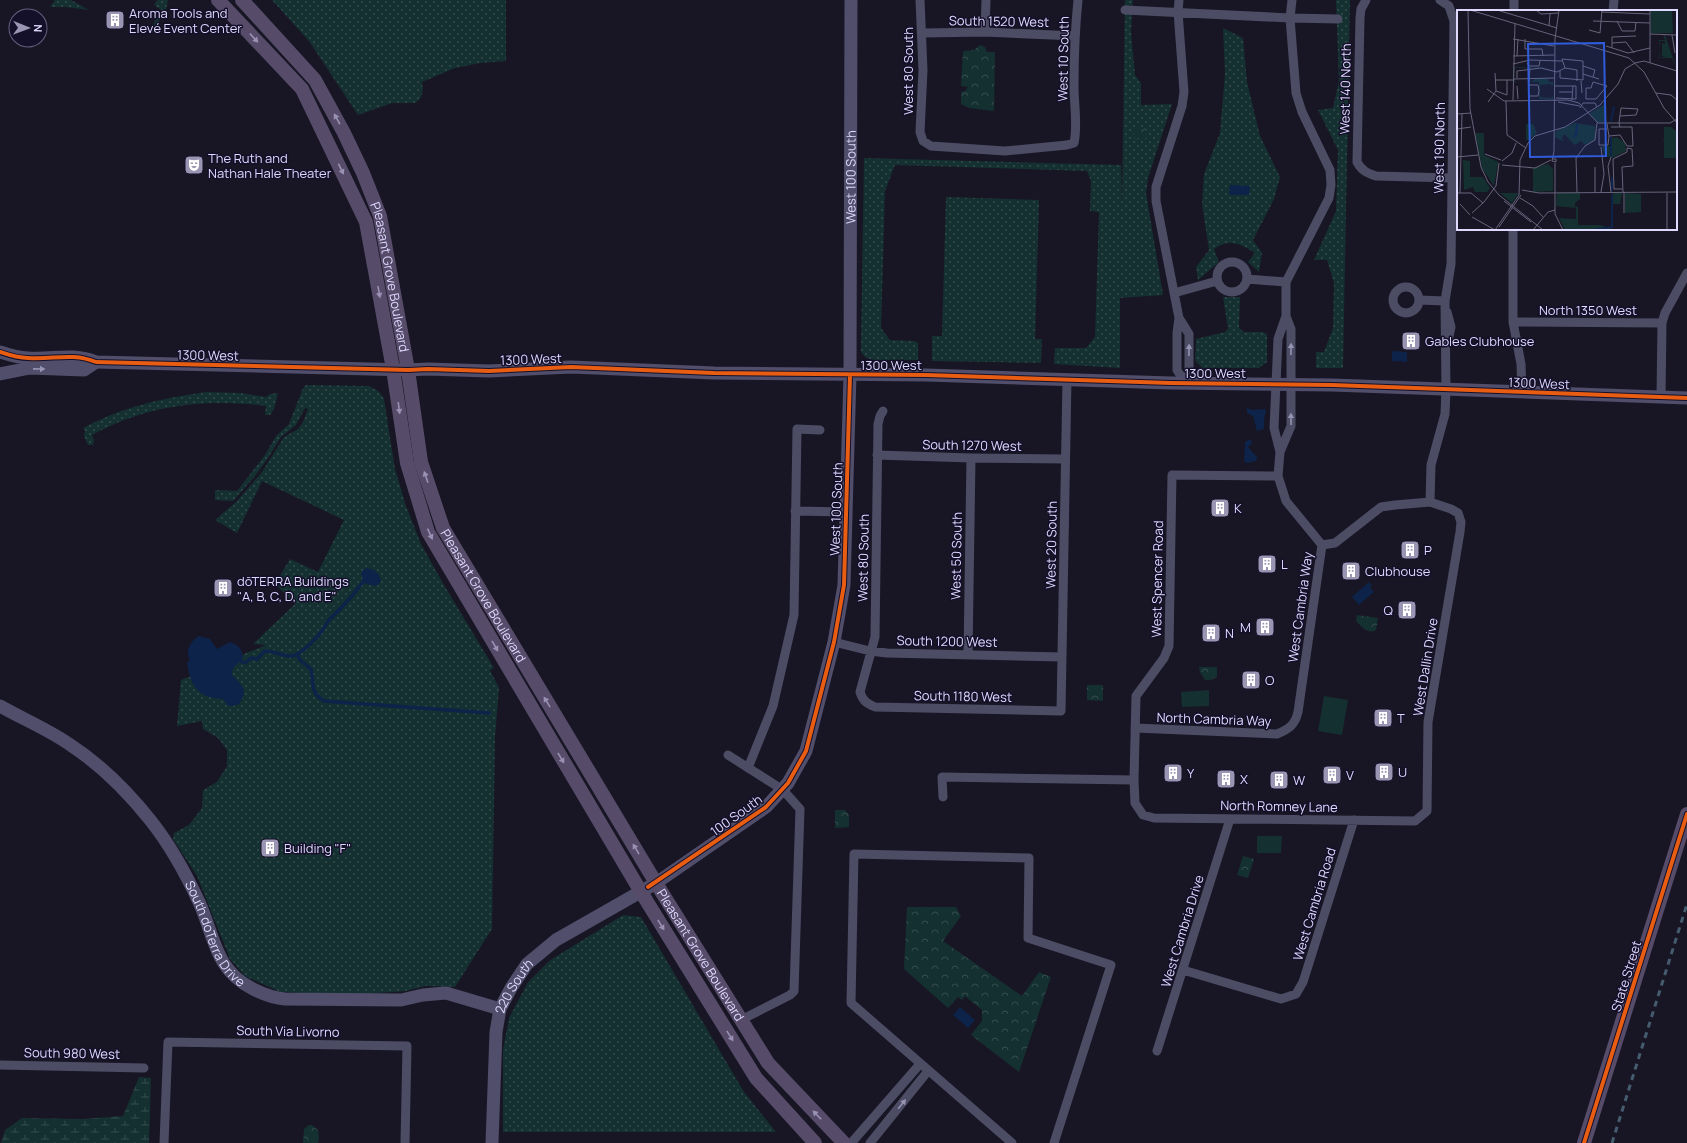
<svg xmlns="http://www.w3.org/2000/svg" width="1687" height="1143" font-family="Manrope,sans-serif">
<style>
.grass{fill:url(#grass-dots)}
.wetland{fill:url(#wetland-marsh)}
.park{fill:url(#park-crowns)}
.garden{fill:#143031}
.water{fill:#0d2349}
.lines{fill:none;stroke-linecap:round;stroke-linejoin:round}
.stream{stroke:#0d2349;stroke-width:3.5}
.street{stroke:#4d4c65;stroke-width:9}
.secondary{stroke:#504e6b;stroke-width:13}
.primary{stroke:#564c6a;stroke-width:14}
.rail{stroke:#455b6e;stroke-width:3;stroke-dasharray:6 5;stroke-linecap:butt}
.cycleway-casing{stroke:#15102a;stroke-width:6}
.cycleway{stroke:#e95d12;stroke-width:4}
.oneway{fill:#9a92b4}
.oneway2{fill:#9692b2}
.oneway3{fill:#9794b5}
.labels{text-anchor:middle;stroke-width:3;stroke-linejoin:round;paint-order:stroke}
.poi-label{font-size:13px;fill:#ded9ff;stroke:#15102a;text-anchor:start}
.street-label{font-size:13px;fill:#ded9ff;stroke:#15102a}
.inset-river{fill:none;stroke:#0d2349;stroke-width:2}
.inset-road{fill:none;stroke:#67647c;stroke-width:1}
.view{fill:#305cdc;fill-opacity:0.15;stroke:#305cdc;stroke-width:2}
.inset-edge{fill:none;stroke:#ded9ff;stroke-width:2}
</style>
<defs>
<pattern id="grass-dots" width="8" height="8" patternUnits="userSpaceOnUse"><rect width="8" height="8" fill="#143031"/><path d="M2 2h.1M6 6h.1" fill="none" stroke="#364d50" stroke-width="1.8" stroke-linecap="round"/></pattern>
<pattern id="wetland-marsh" width="20" height="14" patternUnits="userSpaceOnUse"><rect width="20" height="14" fill="#143031"/><path d="M1 5h8M5 5V1M11 12h8M15 12V8" fill="none" stroke="#364d50"/></pattern>
<pattern id="park-crowns" width="20" height="18" patternUnits="userSpaceOnUse"><rect width="20" height="18" fill="#143031"/><path d="M2 6a3 3 0 1 1 6 0M12 15a3 3 0 1 1 6 0" fill="none" stroke="#364d50"/></pattern>
</defs>
<rect width="100%" height="100%" fill="#181624"/>
<!-- grass -->
<path class="grass" d="M55 0H71L89 10 65 7H50Z
M157 0H168L165 15 155 25 157 32H152L151 28 161 10 154 5Z
M272 0H506V61L480 63 455 68 422 82 423 90 420 99 415 103H392L358 115 309 41Z
M1125 0H1133L1131 32 1135 75 1141 83V105L1172 104 1148 178 1146 193 1163 295 1120 298V368L1054 364 1055 348H1086L1095 337 1099 212 1090 211 1091 181 1087 171 895 165 885 191 881 328 890 340 914 341 918 343V360H874L866 358 861 352 864 158 1121 165 1122 207Z
M1336 0H1350L1343 368H1316V352H1324L1333 328 1334 283 1327 260H1314L1336 211 1338 150 1318 110 1333 108 1339 81Z
M1223 28 1243 38 1247 82 1260 136 1280 177 1274 199 1253 240 1262 253 1259 272 1248 262 1255 253C1241 244 1229 238 1214 249L1219 262 1198 280 1196 267 1209 250 1202 204 1204 174 1220 133 1225 74Z
M946 197 1039 200 1035 339H1042L1041 363 932 361V336H942Z
M1223 297H1240L1239 328 1244 332H1262L1267 334V362L1259 368H1202L1195 360 1196 339 1225 332 1228 329Z
M306 385 368 386C376 389 380 391 384 399L395 469 406 506 421 544 444 585 494 668 490 670 499 688 495 737 492 929 455 987 425 986 406 991 350 995 280 992 245 976 230 959 197 876 173 839 174 833 189 825 202 808 203 790 217 782 227 766V750L218 738 203 729 202 721 177 726 181 680 266 645 253 644 295 604 275 584 290 559 318 572 344 520 262 481 237 533 215 520 236 502 262 472 284 437 298 429 303 422 308 409 305 408 296 425 281 437 268 458 255 476 233 501 215 500V490L237 491 265 455 276 436 289 424 303 388Z
M206 392 240 393 266 397 270 394 278 393 274 409 270 415H265L266 406C205 398 146 405 92 435L94 441 93 445H88L84 436 85 431 83 428C122 407 163 398 206 392Z
M623 915 641 917 744 1092 776 1132H503V1050L509 1018 528 982 549 961Z"/>
<!-- wetland -->
<path class="wetland" d="M139 1077 151 1078 149 1143H1L5 1130 22 1118 82 1119 123 1116Z"/>
<!-- park -->
<path class="park" d="M980 45 985 47 987 52H995L994 111 969 108 961 104V92L965 91 968 87 961 86 963 51 974 50Z
M1133 127H1146L1147 138H1134Z
M1357 615 1378 618 1376 630C1368 635 1362 627 1356 621Z
M1199 667H1217V677L1210 680H1205L1200 672Z
M1087 685H1103V701L1087 700Z
M835 810H845L849 815V827L835 828Z
M1243 856 1254 859 1248 878 1237 875Z
M907 907H956L961 916 943 941 1022 996 1039 972 1051 977 1019 1072 971 1035 982 1021V1010L965 996 962 1000 958 997 948 1008 904 969Z
M309 1125H312L318 1130 319 1137 318 1143H303L304 1129Z"/>
<!-- garden -->
<path class="garden" d="M1209 690V706L1182 707 1181 692Z
M1324 696 1348 700 1342 735 1318 731Z
M1257 836H1282L1281 853H1257Z"/>
<!-- water -->
<path class="water" d="M1230 185 1250 186 1249 195H1229Z
M1392 351 1407 352V362L1392 361Z
M1247 408 1253 410 1265 409 1266 411 1264 419V429L1257 431 1253 416 1247 413Z
M1251 439 1252 443 1248 447 1257 457 1256 461 1247 463 1244 461 1245 442Z
M367 568C375 570 379 572 381 581L378 585 374 586 364 583 361 574 363 570Z
M1369 582 1372 585 1370 587 1374 592 1359 605 1352 597Z
M199 636 210 639 217 649 230 642C239 645 242 649 243 658 238 665 232 665 232 675 242 686 249 689 239 704L233 706H228L223 699C198 698 190 686 187 662L190 661C185 651 190 641 199 636Z
M960 1007 975 1020 968 1028 953 1015Z"/>
<g class="lines">
<!-- stream -->
<path class="stream" d="M297 654 300 660 311 669C314 684 310 693 324 701L489 713
M238 660 245 663 251 658 257 659 265 651C274 651 286 657 292 656 303 653 318 637 324 628 326 625 326 623 329 620 340 609 352 598 361 584L365 580"/>
<!-- street -->
<path class="street" d="M920 0 923 70 920 132 923 141 931 146 1005 151 1067 145 1074 143C1078 125 1074 105 1074 87 1074 58 1075 29 1078 0
M1179 0 1178 12 1184 92 1182 106 1156 187V201L1179 318 1189 334V369L1185 383
M1366 0 1361 9 1360 18 1357 162C1362 171 1367 173 1376 176L1452 178
M1125 10 1290 18 1338 19
M1514 11V0
M1613 11 1614 0
M985 32 986 0
M922 33 985 32 1075 36
M1513 229V322L1521 364 1522 392
M1217 277a15 15 0 1 1 30 0a15 15 0 1 1-30 0Z
M1247 279 1286 282
M1393 300a13 13 0 1 1 26 0a13 13 0 1 1-26 0Z
M1174 293 1217 281
M1419 300 1445 301
M1447 312 1451 327 1448 341
M1179 318 1177 333V370L1185 383
M1513 322 1662 323
M1661 397 1662 323 1665 313 1687 273
M883 411 880 416 878 424 875 637 860 692C863 701 866 703 875 707L1061 711 1067 379
M1280 452 1291 426V329L1286 316
M877 455 971 458 1065 459
M1278 476 1172 475 1169 646 1164 658 1136 696 1134 780 1135 803 1143 815 1154 818 1415 821 1427 811 1428 722 1460 532 1461 522 1458 513 1451 509 1430 502 1395 505 1381 507 1335 543 1322 545
M1430 502 1431 465 1445 414 1446 389 1445 301 1451 264 1454 21 1449 6 1440 0
M795 511 846 512
M834 642 870 651 887 653 1062 657
M968 655 971 458
M1135 728 1277 734C1289 729 1295 725 1298 712L1322 545 1286 501 1278 476 1280 452 1274 428 1278 339 1286 316V282L1329 198 1331 185 1330 170 1302 112 1296 93 1290 18 1292 0
M728 755 783 790 800 809 794 991 790 995 741 1020
M748 768 773 706 794 615 797 429 820 430
M943 797 942 777 1134 780
M1183 970 1281 999 1296 994 1303 982 1354 820
M1157 1051 1230 819
M0 1065 144 1068
M164 1143 168 1042 407 1046 405 1143
M853 1143V1141L920 1064
M870 1143 928 1071
M1012 1143 851 1003 854 854 1029 858 1028 938 1111 965 1054 1143"/>
<!-- secondary -->
<g class="secondary">
<path d="M0 352C9 355 18 358 28 358 53 360 71 352 96 362L408 370 428 369 489 371 571 367 714 373 926 375 1171 383 1332 385 1687 398"/>
<path d="M0 374 30 368 84 370 96 362"/>
<path id="s1" d="M0 706C23 719 47 729 69 744 100 764 128 792 151 821 170 845 186 874 199 902 215 937 214 969 253 989 263 994 273 998 285 999L401 1000 423 995 446 993 500 1009"/>
<path id="s2" d="M492 1143 496 1032 500 1009 511 988 527 964 556 940 656 883 766 807 788 783 806 751 834 642 844 585 850 375 851 0"/>
</g>
<!-- primary -->
<g class="primary">
<path d="M218 0 302 89 366 222 393 369 407 463 428 532 641 892 756 1078 815 1143"/>
<path id="s3" d="M242 0 315 80 344 133 363 173 380 216 408 370 421 462 443 528 656 883 768 1063 844 1143"/>
<path d="M1584 1143 1687 814"/>
</g>
<!-- rail -->
<path class="rail" d="M1612 1143 1687 904"/>
<!-- cycleway casing -->
<g class="cycleway-casing">
<path id="cycleway" d="M0 352C9 355 18 358 28 358 53 360 71 352 96 362L408 370 428 369 489 371 571 367 714 373 926 375 1171 383 1332 385 1687 398
M648 887 766 807 788 783 806 751 834 642 844 585 850 375
M1584 1143 1687 814"/>
</g>
<!-- cycleway -->
<use href="#cycleway" class="cycleway"/>
</g>
<!-- one-way arrows -->
<defs><path id="oneway-solid" d="M-6-.8H1V-3.2L6.5 0L1 3.2V.8H-6Z"/></defs>
<g class="oneway">
<use href="#oneway-solid" transform="translate(254 38) rotate(47)"/>
<use href="#oneway-solid" transform="translate(337 119) rotate(-119)"/>
<use href="#oneway-solid" transform="translate(341 169) rotate(64)"/>
<use href="#oneway-solid" transform="translate(379 292) rotate(80)"/>
<use href="#oneway-solid" transform="translate(399 408) rotate(82)"/>
<use href="#oneway-solid" transform="translate(426 477) rotate(-109)"/>
<use href="#oneway-solid" transform="translate(430 534) rotate(65)"/>
<use href="#oneway-solid" transform="translate(495 646) rotate(60)"/>
<use href="#oneway-solid" transform="translate(547 702) rotate(-121)"/>
<use href="#oneway-solid" transform="translate(561 758) rotate(59)"/>
<use href="#oneway-solid" transform="translate(636 849) rotate(-121)"/>
<use href="#oneway-solid" transform="translate(661 925) rotate(58)"/>
<use href="#oneway-solid" transform="translate(730 1036) rotate(58)"/>
<use href="#oneway-solid" transform="translate(817 1115) rotate(-134)"/>
</g>
<g class="oneway2">
<use href="#oneway-solid" transform="translate(1291 349) rotate(-89)"/>
<use href="#oneway-solid" transform="translate(1189 350) rotate(-89)"/>
<use href="#oneway-solid" transform="translate(1291 419) rotate(-91)"/>
<use href="#oneway-solid" transform="translate(902 1104) rotate(-51)"/>
</g>
<use class="oneway3" href="#oneway-solid" transform="translate(39 369) rotate(1)"/>
<!-- icons -->
<defs>
<g id="building-square" transform="scale(1)"><rect x="-9" y="-9" width="18" height="18" rx="4" fill="#9995b2" stroke="#15102a"/><path d="M-4-6H4V6H1V3H-1V6H-4ZM-2.5-4.3h1.7v1.8h-1.7ZM.8-4.3h1.7v1.8H.8ZM-2.5-1h1.7V.8h-1.7ZM.8-1h1.7V.8H.8Z" fill="#fff"/></g>
<g id="theatre-square" transform="scale(1)"><rect x="-9" y="-9" width="18" height="18" rx="4" fill="#9995b2" stroke="#15102a"/><path d="M-5-5.5Q0-4 5-5.5V0Q5 5 0 6Q-5 5-5 0ZM-3.3-2.5H-1v1.5H-3.3ZM1-2.5H3.3v1.5H1ZM-2.8 1Q0 5.5 2.8 1Z" fill="#fff"/></g>
</defs>
<g fill-rule="evenodd">
<use href="#building-square" x="115" y="20"/>
<use href="#theatre-square" x="194" y="165"/>
<use href="#building-square" x="1411" y="341"/>
<use href="#building-square" x="1220" y="508"/>
<use href="#building-square" x="1410" y="550"/>
<use href="#building-square" x="1267" y="564"/>
<use href="#building-square" x="1351" y="571"/>
<use href="#building-square" x="223" y="588"/>
<use href="#building-square" x="1407" y="610"/>
<use href="#building-square" x="1265" y="627"/>
<use href="#building-square" x="1211" y="633"/>
<use href="#building-square" x="1251" y="680"/>
<use href="#building-square" x="1383" y="718"/>
<use href="#building-square" x="1384" y="772"/>
<use href="#building-square" x="1173" y="773"/>
<use href="#building-square" x="1332" y="775"/>
<use href="#building-square" x="1226" y="779"/>
<use href="#building-square" x="1279" y="780"/>
<use href="#building-square" x="270" y="848"/>
</g>
<g class="labels">
<!-- poi labels -->
<g class="poi-label">
<text x="129" y="18">Aroma Tools and<tspan x="129" dy="15">Elevé Event Center</tspan></text>
<text x="208" y="163">The Ruth and<tspan x="208" dy="15">Nathan Hale Theater</tspan></text>
<text x="1425" y="346">Gables Clubhouse</text>
<text x="1234" y="513">K</text>
<text x="1424" y="555">P</text>
<text x="1281" y="569">L</text>
<text x="1365" y="576">Clubhouse</text>
<text x="237" y="586">dōTERRA Buildings<tspan x="237" dy="15">"A, B, C, D, and E"</tspan></text>
<text x="1393" y="615" text-anchor="end">Q</text>
<text x="1251" y="632" text-anchor="end">M</text>
<text x="1225" y="638">N</text>
<text x="1265" y="685">O</text>
<text x="1397" y="723">T</text>
<text x="1398" y="777">U</text>
<text x="1187" y="778">Y</text>
<text x="1346" y="780">V</text>
<text x="1240" y="784">X</text>
<text x="1293" y="785">W</text>
<text x="284" y="853">Building "F"</text>
</g>
<!-- street labels -->
<g class="street-label">
<text transform="translate(999 21) rotate(1)" y="5">South 1520 West</text>
<text transform="translate(1063 59) rotate(-89)" y="5">West 10 South</text>
<text transform="translate(908 71) rotate(-90)" y="5">West 80 South</text>
<text transform="translate(1345 89) rotate(-89)" y="5">West 140 North</text>
<text transform="translate(1439 148) rotate(-89)" y="5">West 190 North</text>
<text dy="5" stroke="none"><textPath href="#s2" startOffset="1121">West 100 South</textPath></text>
<text dy="5" stroke="none"><textPath href="#s3" startOffset="321">Pleasant Grove Boulevard</textPath></text>
<text x="1588" y="315">North 1350 West</text>
<text transform="translate(208 355) rotate(1)" y="5">1300 West</text>
<text transform="translate(531 359) rotate(-2)" y="5">1300 West</text>
<text x="891" y="370">1300 West</text>
<text x="1215" y="378">1300 West</text>
<text transform="translate(1539 383) rotate(2)" y="5">1300 West</text>
<text transform="translate(972 445) rotate(1)" y="5">South 1270 West</text>
<text transform="translate(836 509) rotate(-88)" y="5">West 100 South</text>
<text transform="translate(1051 545) rotate(-89)" y="5">West 20 South</text>
<text transform="translate(956 556) rotate(-89)" y="5">West 50 South</text>
<text transform="translate(863 558) rotate(-89)" y="5">West 80 South</text>
<text transform="translate(1157 579) rotate(-89)" y="5">West Spencer Road</text>
<text dy="5" stroke="none"><textPath href="#s3" startOffset="657">Pleasant Grove Boulevard</textPath></text>
<text transform="translate(1300 607) rotate(-82)" y="5">West Cambria Way</text>
<text transform="translate(947 641) rotate(1)" y="5">South 1200 West</text>
<text transform="translate(1425 667) rotate(-81)" y="5">West Dallin Drive</text>
<text transform="translate(963 696) rotate(1)" y="5">South 1180 West</text>
<text transform="translate(1214 719) rotate(2)" y="5">North Cambria Way</text>
<text transform="translate(1279 806) rotate(1)" y="5">North Romney Lane</text>
<text transform="translate(736 815) rotate(-36)" y="5">100 South</text>
<text transform="translate(1314 904) rotate(-73)" y="5">West Cambria Road</text>
<text dy="5" stroke="none"><textPath href="#s1" startOffset="322">South doTerra Drive</textPath></text>
<text transform="translate(1182 931) rotate(-73)" y="5">West Cambria Drive</text>
<text dy="5" stroke="none"><textPath href="#s3" startOffset="1077">Pleasant Grove Boulevard</textPath></text>
<text transform="translate(1626 976) rotate(-73)" y="5">State Street</text>
<text dy="5" stroke="none"><textPath href="#s2" startOffset="161">220 South</textPath></text>
<text transform="translate(288 1031) rotate(1)" y="5">South Via Livorno</text>
<text transform="translate(72 1053) rotate(1)" y="5">South 980 West</text>
</g>
</g>
<!-- overview -->
<g transform="translate(1457 10)">
<rect width="220" height="220" fill="#181624"/>
<path d="M206 25H208L220 60 215 48H202V40L203 48 209 46H205V33L208 34V31H203L202 38V30H208ZM56 57H96L58 58 57 69 59 72H74L78 69H91L92 72H96V76L94 74 83 75V87L94 88 96 86V89H82V72H56ZM148 94V112H140L133 103ZM118 113 138 116V130L128 135 124 131 118 135 107 124 105 129 107 132 98 127 99 121ZM69 114H76L80 123 71 131 69 129ZM18 123H27V145L41 152 37 176 25 158ZM6 150 13 151V167H26L33 178 30 182H18L16 177 7 180ZM91 154 96 159V181L76 182V158ZM43 183H61V184L55 193ZM100 183H123V189L118 193V197L121 196V215H143L155 219 108 220 102 208 119 209V198L99 196ZM156 183H165L163 194H156ZM168 183 184 184V202L168 203Z" fill="#143031"/>
<path d="M160 127 168 133 169 141 155 148 148 146 145 136H154V128Z" fill="#143031"/>
<path d="M194 0H215L216 23H194ZM207 117H214L220 122V148H207Z" fill="#143031"/>
<path d="M206.5 130a5.5 5.5 0 1 1 11 0a5.5 5.5 0 1 1-11 0Z" fill="#143031"/>
<path class="inset-river" d="M154 112 157 96M116 127 119 125 120 114M154 127V146M155 167V181M136 220 155 217V184"/>
<path class="inset-road" d="M11 0 13 99 24 157 31 172 42 185 86 220M13 0 172 48 187 62 207 98 220 113M40 0 100 18M79 0 84 4 102 3M145 2 193 4M136 11 193 13M160 11 165 21H178L179 12M92 16 93 4M132 20 143 23 145 0M193 24 220 25M215 25 218 43M56 29 97 36M68 29V39H85L86 46M155 33 169 32 177 43M149 36 171 43 193 38M155 38V27L179 26M56 46 97 45M60 46 61 29M70 53 72 56H82L83 51M193 53V0M56 54 73 50 105 51M126 56 138 60 136 67M103 61V68L126 70V51L105 49 108 58M38 63 39 81M126 64 142 69M60 68V61L84 58 100 62 108 58 120 60V71M57 69 97 68M38 70H56M124 71 125 83M72 72 73 58M136 72 150 76 139 89H129V78H134ZM72 75H81L82 80 81 86H72M60 76 61 89M97 76H119V89L99 88M30 79 47 91 111 90 122 93 141 113H213L220 109M39 81 50 85V70M102 82H115M199 83 214 85 220 90M56 90 58 14M115 90 116 76M49 91 50 125 69 138M31 92 39 81M101 92 123 96M123 98 126 93H138L140 97M0 104 14 103M150 114 152 126M163 117 162 113 164 98 181 99 179 105 163 106M0 119 14 117M150 119H142V135H151L152 126M152 126 163 125 170 136H176L175 117H154M28 144 44 150M0 147 21 145M154 147 151 156 154 182M119 148 128 136 138 130 140 113M119 148 120 182M96 149H99V152L95 151 97 141 98 29 102 0M45 151 55 143 59 133M98 153V204L106 220M45 155 78 158 94 150M138 157V182M165 179H157L156 149 170 142V138L175 139 176 156 165 157 166 182M65 180 82 183 220 182M144 182 147 164 144 137M167 182V203M0 183H14L26 193M3 183 5 104M63 188 76 196 86 207M47 191 74 212M3 194 13 205M15 203 27 192 39 176 42 153M15 207 38 220M42 217 64 185M210 219V183M38 220 62 185 63 150 71 133 78 126 108 117 143 95 161 74 168 59 178 53 187 51 220 61M76 220 91 202 98 200"/>
<path class="view" d="M147 33 149 146 73 147 71 34Z"/>
<rect width="220" height="220" class="inset-edge"/>
</g>
<!-- north arrow -->
<g transform="translate(28 28) rotate(91)"><circle r="19" fill="#15102a" stroke="#65607f"/>
<path d="M0-3L7 15L0 10L-7 15Z" fill="#9995b2"/>
<text y="-6" font-size="11" font-weight="bold" text-anchor="middle" fill="#ded9ff">N</text>
</g>
</svg>
